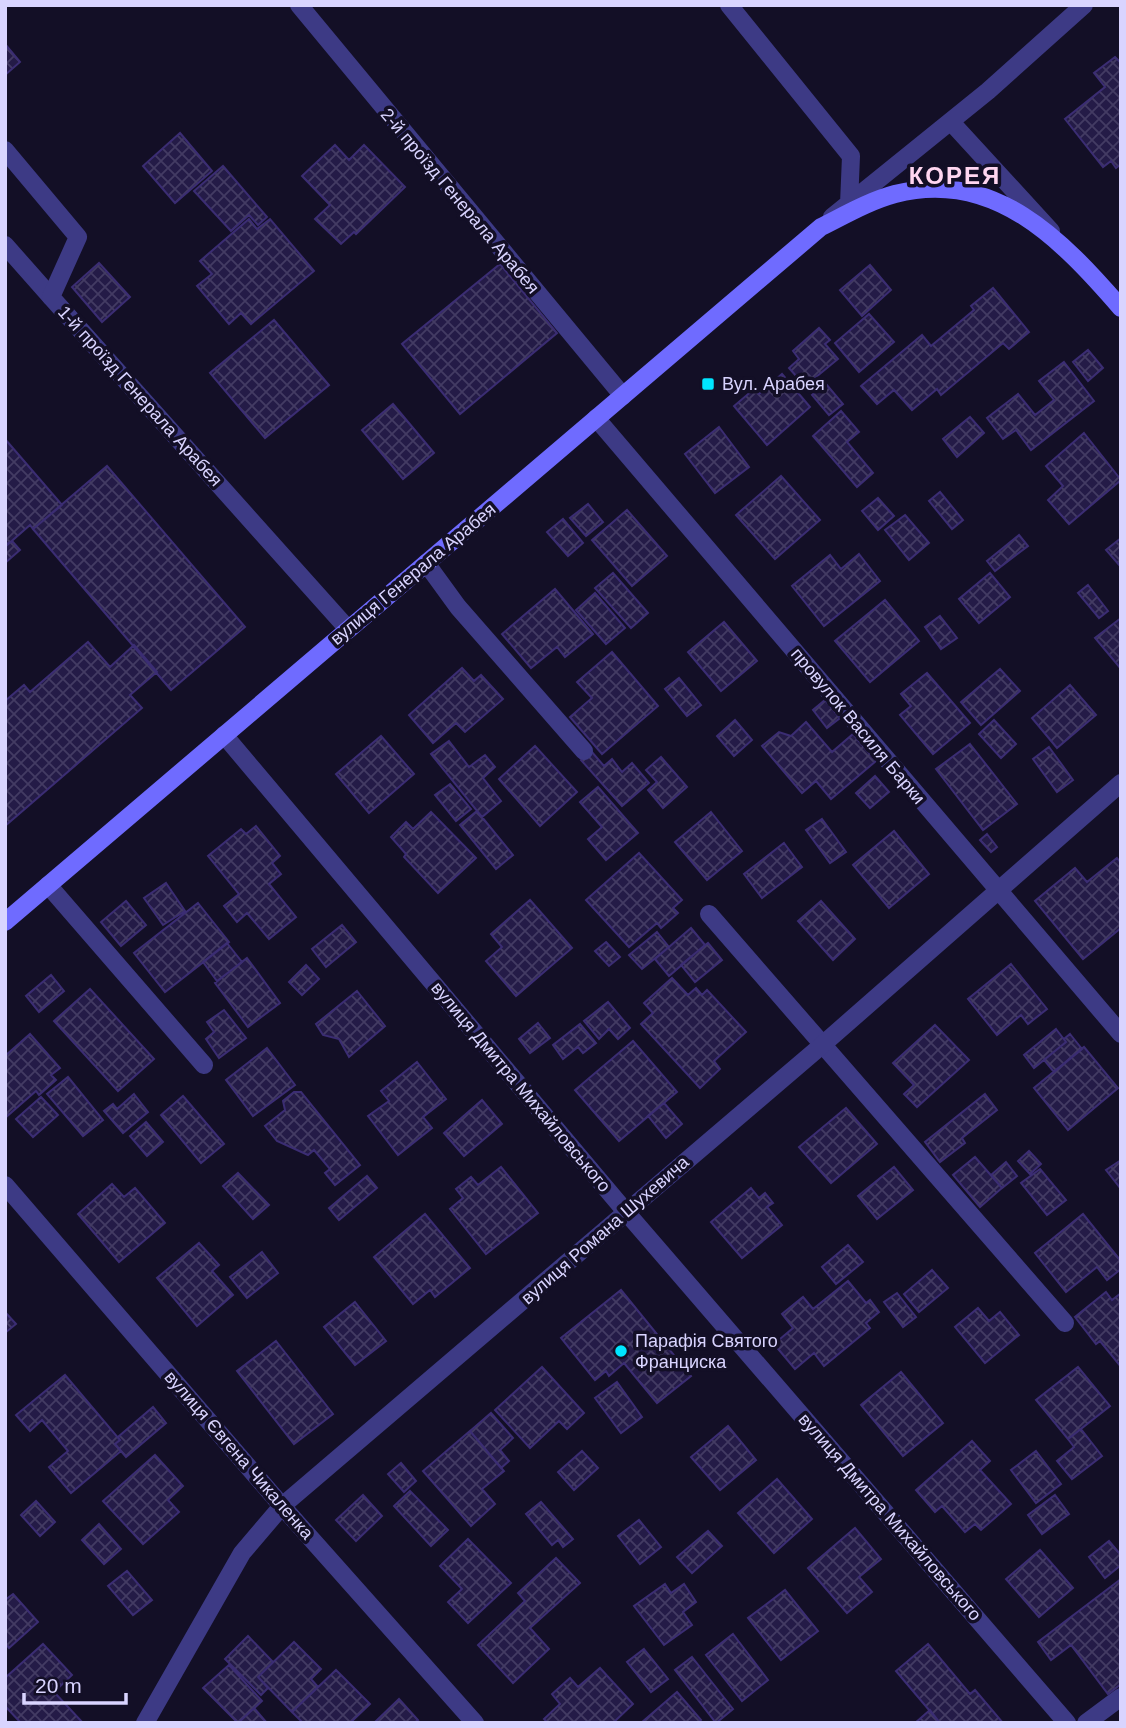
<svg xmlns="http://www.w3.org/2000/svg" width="1126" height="1728" font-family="Arial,sans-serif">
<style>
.building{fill:url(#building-cross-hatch);stroke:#3b2d73;stroke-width:2}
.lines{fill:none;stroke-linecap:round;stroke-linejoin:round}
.lane{stroke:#3d3a85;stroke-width:18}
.street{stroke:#3d3a85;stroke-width:18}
.secondary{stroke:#6f6bff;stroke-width:18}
.poi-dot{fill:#00e5ff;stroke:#130f26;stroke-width:2.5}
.labels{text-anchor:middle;stroke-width:7;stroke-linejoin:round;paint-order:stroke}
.street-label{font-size:18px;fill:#d9d4ff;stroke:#130f26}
.poi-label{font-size:18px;fill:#d9d4ff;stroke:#130f26;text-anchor:start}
.district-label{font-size:24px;font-weight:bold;letter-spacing:2px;fill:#ffd6f0;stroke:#130f26}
</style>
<defs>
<pattern id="building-cross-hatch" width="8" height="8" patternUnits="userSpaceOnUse" patternTransform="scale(1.75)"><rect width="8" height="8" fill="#241b47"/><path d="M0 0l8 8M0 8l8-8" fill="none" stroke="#433b63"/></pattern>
</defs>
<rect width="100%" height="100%" fill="#130f26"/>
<!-- building -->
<path class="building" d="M5 44 20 62 5 75Z
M1115 57 1121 63V164L1116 168 1111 161 1103 167 1065 119 1105 87 1094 73Z
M180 133 212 171 175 203 143 166Z
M335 145 349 160 364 145 405 187 356 234 354 232 341 244 315 219 330 205 302 176Z
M223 166 267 217 258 225 249 215 231 231 194 191Z
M249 219 257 229 270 219 314 271 251 324 241 313 229 324 197 286 212 274 200 261Z
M99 263 130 297 102 322 72 287Z
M500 264 557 333 460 414 402 344Z
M870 265 891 290 862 316 840 290Z
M993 288 1029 332 1009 349 1003 343 941 395 937 389 912 410 894 390 877 404 861 386 922 335 931 346 974 310 971 306Z
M869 314 894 342 859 372 835 343Z
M274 320 329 385 265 438 210 373Z
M819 328 830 340 825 344 838 359 805 386 789 368 799 359 793 351Z
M1088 350 1103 368 1088 381 1073 362Z
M1064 362 1094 401 1031 450 1016 430 1003 439 987 418 1018 394 1035 415 1054 400 1039 381Z
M782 374 810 407 767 445 734 406 754 389 759 394Z
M826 384 843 404 829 415 812 395Z
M393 404 434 453 403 479 362 430Z
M841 411 859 432 847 442 873 473 857 487 813 436Z
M970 417 984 433 957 457 943 439Z
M719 427 749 467 715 493 685 454Z
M1084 433 1121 480 1069 524 1048 500 1063 486 1046 466Z
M5 439 62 505 33 529 30 525 6 546Z
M107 466 245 627 171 690 33 529Z
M781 476 820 520 775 559 736 515Z
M940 492 963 520 952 529 929 501Z
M878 498 894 516 878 530 862 511Z
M588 504 603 522 586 536 570 518Z
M627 510 667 556 632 586 592 540Z
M905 515 929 543 909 560 885 530Z
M563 519 583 543 568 556 547 532Z
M1019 535 1028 546 995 571 987 561Z
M1121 538V566H1120L1106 550Z
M12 541 20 550 5 563V545Z
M859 554 880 581 824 626 792 586 830 555 841 569Z
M613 573 648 613 631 628 595 588Z
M990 573 1010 597 979 623 959 599Z
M1088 585 1108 611 1099 618 1078 593Z
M555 589 593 634 565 657 557 647 531 668 502 634Z
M595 593 625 628 606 644 576 610Z
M885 600 919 641 870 682 835 641Z
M940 616 957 638 941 649 925 627Z
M1121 618V669L1095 638Z
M724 622 757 661 721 691 688 652Z
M88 642 110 667 134 645 157 672 130 695 142 708 5 826V701L24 685 30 692Z
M612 652 658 706 602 754 570 717 592 698 577 682Z
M462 668 474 681 481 675 503 699 465 732 456 723 433 743 409 715Z
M1000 669 1020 691 981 725 961 702Z
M927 673 970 723 933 754 900 715 911 706 901 694Z
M679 678 701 705 687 716 665 689Z
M1070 685 1096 715 1057 748 1032 718Z
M825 700 840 718 827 728 813 710Z
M735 720 752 740 734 756 717 736Z
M994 720 1016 744 1001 758 979 734Z
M806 722 832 752 853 734 876 761 831 799 816 781 802 793 762 746 779 732 791 736Z
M381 736 414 774 369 813 336 774Z
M449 741 469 767 485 755 495 767 483 778 501 801 482 817 431 754Z
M970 744 1017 804 983 830 936 769Z
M535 746 577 792 540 826 499 779Z
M1049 747 1073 780 1057 792 1033 759Z
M591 751 604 766 612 759 622 772 632 763 649 783 622 806 581 760Z
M661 757 687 787 663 808 648 790 657 782 646 770Z
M875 776 889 792 870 808 856 793Z
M450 784 471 809 456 821 435 795Z
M598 787 638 833 606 860 588 839 602 827 580 802Z
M477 811 513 855 496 869 460 825Z
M431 812 476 858 438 893 404 857 406 854 391 837 406 822 413 829Z
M711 812 742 851 707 880 675 842Z
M822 819 846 852 830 863 806 830Z
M256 826 280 856 272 863 281 874 269 884 296 917 269 939 247 913 237 922 224 906 239 894 208 856 241 829 246 834Z
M894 831 929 874 889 908 853 865Z
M987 834 997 847 991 852 980 840Z
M784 843 802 867 762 898 744 874Z
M639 853 682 900 673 908 678 913 661 928 657 923 629 947 586 900Z
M1117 858 1121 863V928L1083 959 1035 901 1075 868 1087 882Z
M166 883 185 911 163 925 144 898Z
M530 900 572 948 516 996 486 961 502 947 491 934Z
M126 901 146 925 121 946 101 922Z
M821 901 855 939 833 960 798 921Z
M198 903 229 942 165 992 134 953Z
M342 925 356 942 326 967 312 949Z
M691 928 705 945 669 976 655 959Z
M657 932 669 947 642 969 629 955Z
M606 942 620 957 609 966 595 951Z
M227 943 242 962 217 981 203 962Z
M708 943 722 960 695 982 681 965Z
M247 958 280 1003 248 1027 215 983Z
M1011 964 1047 1009 1028 1024 1021 1015 997 1035 968 999Z
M306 965 319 979 302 995 289 982Z
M51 975 64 991 39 1012 26 996Z
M672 978 688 995 696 988 702 995 707 990 746 1032 714 1061 720 1069 700 1088 641 1024 653 1013 644 1003Z
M90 989 154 1059 118 1091 54 1021Z
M357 991 385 1026 349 1057 339 1039 323 1035 316 1024Z
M608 1002 630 1028 618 1039 609 1029 599 1039 584 1021Z
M224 1010 246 1038 219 1058 206 1039 214 1032 207 1022Z
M538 1023 550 1038 530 1053 519 1039Z
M580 1024 596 1043 583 1053 578 1047 563 1059 553 1045Z
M935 1025 969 1060 917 1107 904 1094 914 1085 893 1063Z
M1056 1029 1066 1042 1034 1068 1024 1055Z
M30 1034 60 1068 51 1075 56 1080 39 1095 36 1091 5 1118V1056Z
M1070 1034 1082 1049 1054 1072 1044 1060 1066 1042 1064 1039Z
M633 1041 677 1092 619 1141 575 1090Z
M1084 1047 1118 1088 1068 1130 1034 1088Z
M267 1048 295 1085 253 1116 226 1080Z
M417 1062 446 1099 423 1117 432 1128 398 1155 368 1116 389 1101 381 1091Z
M68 1077 103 1120 83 1136 47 1094Z
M294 1092H301L360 1165 335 1185 325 1173 330 1169 314 1150 308 1155 277 1141 265 1126 285 1110 283 1101Z
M134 1094 148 1112 123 1133 104 1111 113 1104 117 1109Z
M985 1094 997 1110 962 1138 965 1143 940 1162 925 1142Z
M183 1096 224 1144 201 1163 161 1115Z
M41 1097 58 1115 33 1137 16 1119Z
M482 1100 502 1124 464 1156 444 1133Z
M664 1103 682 1124 666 1138 648 1116Z
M846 1108 877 1144 831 1183 799 1147Z
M146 1122 163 1142 147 1156 130 1136Z
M1029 1151 1041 1164 1030 1174 1018 1161Z
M975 1157 1002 1188 980 1207 953 1175Z
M1121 1160V1189L1106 1170Z
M1006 1162 1017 1176 1002 1188 991 1175Z
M501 1167 538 1213 486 1254 450 1209 463 1198 456 1189 471 1177 478 1185Z
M894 1167 913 1190 877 1219 858 1196Z
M1040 1169 1066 1200 1047 1215 1021 1183Z
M238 1173 269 1205 253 1219 223 1186Z
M367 1176 377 1188 339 1220 329 1208Z
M112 1184 124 1197 135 1188 165 1223 119 1262 78 1214Z
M751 1188 759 1198 765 1193 773 1203 767 1207 782 1225 742 1258 711 1222Z
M425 1214 470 1268 435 1297 430 1290 413 1304 374 1257Z
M1083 1214 1121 1261V1269L1107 1280 1097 1267 1066 1292 1035 1253Z
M199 1243 219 1265 212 1271 233 1295 197 1326 157 1278Z
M848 1245 863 1262 836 1284 822 1267Z
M262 1252 278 1273 247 1298 230 1277Z
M932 1270 948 1288 919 1312 904 1294Z
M848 1281 866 1303 870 1300 879 1312 866 1323 870 1328 824 1366 814 1353 795 1369 774 1344 793 1328 782 1314 803 1297 813 1309Z
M621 1290 691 1376 657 1403 624 1363 609 1376 606 1371 595 1380 561 1338Z
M1106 1292 1112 1300 1121 1293V1367L1100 1341 1096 1344 1075 1317Z
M897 1293 916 1317 903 1327 884 1302Z
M355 1302 386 1341 355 1365 324 1327Z
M978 1308 989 1321 1000 1312 1019 1335 985 1363 955 1327Z
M5 1312 16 1324 5 1333Z
M276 1341 333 1414 294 1444 237 1371Z
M542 1367 584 1413 567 1429 559 1421 530 1448 495 1410Z
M1078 1367 1110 1406 1068 1439 1036 1400Z
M901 1372 943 1423 903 1456 861 1405Z
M65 1375 120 1440 115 1444 121 1451 71 1493 49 1467 68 1451 42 1420 30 1431 16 1415Z
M617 1382 642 1417 621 1433 595 1398Z
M153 1407 166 1423 126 1457 115 1444 120 1440 118 1437Z
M491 1413 513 1438 500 1450 509 1461 501 1468 470 1431Z
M728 1426 756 1460 720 1490 691 1457Z
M1081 1429 1102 1456 1072 1479 1057 1461 1074 1447 1068 1439Z
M470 1431 504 1471 482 1489 495 1504 471 1526 423 1471Z
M972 1441 990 1461 980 1470 1011 1504 981 1530 975 1524 965 1532 942 1506 935 1512 916 1490Z
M582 1451 598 1468 574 1490 558 1472Z
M1036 1451 1061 1484 1036 1503 1011 1470Z
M155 1455 183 1486 168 1500 179 1512 143 1544 103 1501Z
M401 1463 416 1481 404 1492 388 1474Z
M777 1479 812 1519 774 1553 738 1513Z
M410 1491 448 1530 431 1546 394 1506Z
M363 1495 382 1516 356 1541 336 1520Z
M1055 1495 1069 1514 1042 1534 1028 1515Z
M36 1501 55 1522 40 1536 21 1515Z
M541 1502 573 1539 563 1547 558 1540 552 1545 526 1514Z
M639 1520 661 1547 640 1564 618 1536Z
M99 1524 121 1549 104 1564 82 1540Z
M855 1528 881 1559 859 1577 872 1592 847 1613 808 1568Z
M708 1531 722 1546 692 1573 677 1557Z
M468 1539 511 1583 468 1623 448 1602 462 1589 440 1566Z
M1109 1541 1121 1555V1565L1105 1578 1089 1557Z
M1040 1550 1073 1588 1039 1617 1006 1579Z
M556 1558 580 1583 530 1628 549 1649 513 1683 478 1645 525 1601 518 1593Z
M127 1571 152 1600 133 1615 108 1586Z
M1121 1579V1684L1108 1694 1071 1645 1051 1660 1038 1642Z
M665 1584 671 1593 684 1584 696 1602 683 1612 692 1625 664 1645 634 1606Z
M785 1590 818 1631 781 1660 748 1618Z
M13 1594 38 1622 9 1648 5 1643V1600Z
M733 1634 768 1680 742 1701 706 1655Z
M248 1636 273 1662 258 1677 268 1688 261 1695 225 1659Z
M294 1642 321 1669 311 1679 318 1687 292 1712 258 1677Z
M43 1644 72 1675 54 1692 83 1723H21L5 1706V1678Z
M928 1644 970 1694 975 1690 1003 1723H940L896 1671Z
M644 1649 668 1679 651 1692 627 1662Z
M692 1657 733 1709 716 1723 675 1670Z
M229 1665 262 1701 238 1723 203 1688Z
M600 1668 633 1704 613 1723H548L544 1719 560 1704 552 1694 570 1678 578 1687Z
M336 1670 370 1704 350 1723H303L292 1712Z
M677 1692 701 1720 698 1723H641Z
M399 1699 418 1720 414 1723H374Z
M254 1708 267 1723H238Z
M930 1710 940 1723H915Z"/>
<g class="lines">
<!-- lane -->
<path class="lane" d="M5 245 51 297
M426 563 458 607 584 751
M48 885 204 1065
M709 914 1065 1323
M1086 1723 1121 1697"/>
<!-- street -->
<path class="street" d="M299 5 623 396
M729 5 851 156 849 204
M951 122 1051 231
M5 150 78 237 51 297 348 629
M832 217 988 91 1084 5
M596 418 1121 1034
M224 735 626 1212 1067 1723
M5 1185 282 1506 475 1723
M145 1723 242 1553 282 1506 821 1046 1121 783"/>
<!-- secondary -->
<path class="secondary" d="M5 922 821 227C845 215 869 201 895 194 994 168 1062 240 1121 308"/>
</g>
<!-- markers -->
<g class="poi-dot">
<rect x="701" y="377" width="14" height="14" rx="3.5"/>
<circle cx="621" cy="1351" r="7"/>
</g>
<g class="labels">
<!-- street labels -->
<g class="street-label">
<text transform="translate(460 201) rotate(50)" y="6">2-й проїзд Генерала Арабея</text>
<text transform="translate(140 396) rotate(48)" y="6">1-й проїзд Генерала Арабея</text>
<text transform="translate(413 574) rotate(-40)" y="6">вулиця Генерала Арабея</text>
<text transform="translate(858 726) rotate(50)" y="6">провулок Василя Барки</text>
<text transform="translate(521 1087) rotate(50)" y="6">вулиця Дмитра Михайловського</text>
<text transform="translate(605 1230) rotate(-41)" y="6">вулиця Романа Шухевича</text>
<text transform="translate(239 1455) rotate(49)" y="6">вулиця Євгена Чикаленка</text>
<text transform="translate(890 1517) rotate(49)" y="6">вулиця Дмитра Михайловського</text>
</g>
<!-- poi labels -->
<g class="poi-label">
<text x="722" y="390">Вул. Арабея</text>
<text x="635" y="1347">Парафія Святого<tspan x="635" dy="21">Франциска</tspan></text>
</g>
<!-- district labels -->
<g class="district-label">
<text x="955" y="184">КОРЕЯ</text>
</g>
</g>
<!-- border -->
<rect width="1126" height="1728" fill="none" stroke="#d9d4ff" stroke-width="14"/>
<!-- scale -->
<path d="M24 1693v10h102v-10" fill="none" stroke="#d9d4ff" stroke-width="3.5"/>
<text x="35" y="1693" font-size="21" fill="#d9d4ff" stroke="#130f26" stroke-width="5" paint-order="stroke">20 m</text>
</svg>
